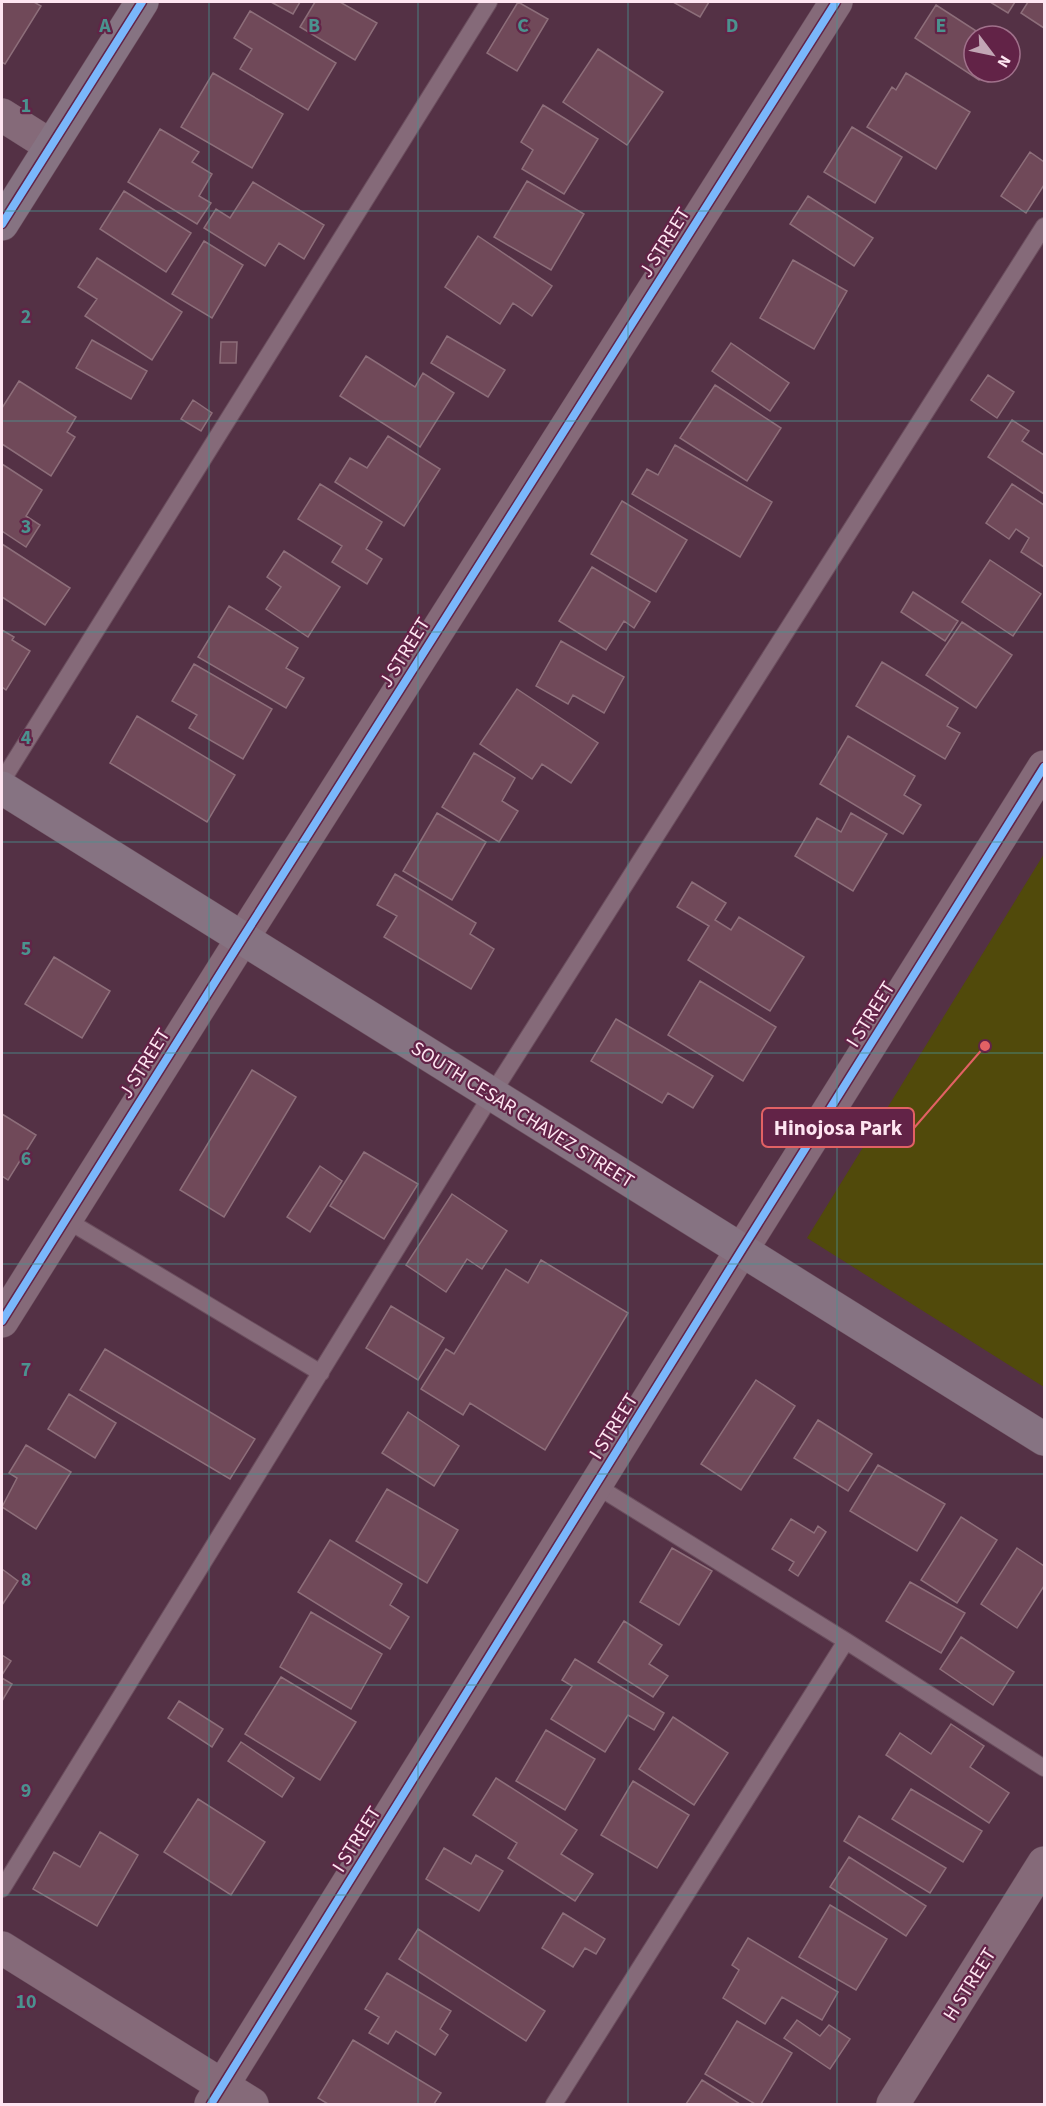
<svg xmlns="http://www.w3.org/2000/svg" width="1046" height="2106" font-family="'Source Sans 3',sans-serif">
<style>
.green{fill:#514a0b}
.building{fill:#704959;stroke:#8d6e7a;stroke-width:1.5}
.lines{fill:none;stroke-linecap:round;stroke-linejoin:round}
.lane-casing{stroke:#6b4e5e;stroke-width:18}
.street-casing{stroke:#6b4e5e;stroke-width:34}
.secondary-casing{stroke:#6b4e5e;stroke-width:34}
.lane{stroke:#856a79;stroke-width:16}
.street{stroke:#856a79;stroke-width:33}
.secondary{stroke:#867382;stroke-width:33}
.cycleway-casing{stroke:#622347;stroke-width:11}
.cycleway{stroke:#7ab7fb;stroke-width:8}
.grid{fill:none;stroke:#4b928f;stroke-width:1.5;stroke-opacity:0.55}
.labels{text-anchor:middle;stroke-width:4.5;stroke-linejoin:round;paint-order:stroke}
.street-label{font-size:20px;fill:#fee5f1;stroke:#622347}
.grid-label{font-size:20px;text-anchor:middle;font-weight:bold;fill:#4b928f;stroke:#622347;stroke-width:4.5;stroke-linejoin:round;paint-order:stroke}
.leader{fill:none;stroke:#e26164;stroke-width:2}
.callout-dot{fill:#e26164;stroke:#622347;stroke-width:2}
.callout{fill:#622347;stroke:#e26164;stroke-width:2}
.callout-label{font-size:21px;text-anchor:middle;font-weight:bold;fill:#fee5f1}
</style>
<rect width="100%" height="100%" fill="#543145"/>
<!-- green -->
<path class="green" d="M1044 854V1387L807 1238Z"/>
<!-- building -->
<path class="building" d="M2 2H34L41 6 5 64 2 62Z
M271 2H300L293 14Z
M315 2H340L377 23 355 60 300 27Z
M518 2 548 19 517 71 487 53Z
M673 2H709L700 17Z
M990 2H1015L1008 13Z
M1028 2H1044V28L1021 13Z
M936 5 984 36H974V72H984L979 80 915 38Z
M250 11 336 63 308 110 240 69 252 49 234 38Z
M598 49 663 92 627 145 563 102Z
M213 73 283 114 252 168 181 127Z
M906 73 970 112 936 169 867 127 892 87 896 90Z
M543 105 598 139 564 194 522 169 533 150 521 142Z
M852 127 902 157 875 203 824 172Z
M160 129 199 152 192 162 212 174 199 196 211 203 197 224 128 182Z
M1030 152 1044 162V185L1026 213 1001 196Z
M527 181 584 214 551 270 494 237Z
M253 182 324 225 304 259 279 243 265 266 204 228 216 209 230 218Z
M124 191 191 233 166 272 100 229Z
M808 196 873 238 854 266 790 224Z
M478 236 552 286 532 316 513 303 500 324 445 287Z
M204 241 243 265 212 318 172 294Z
M97 258 182 312 152 360 85 316 97 299 78 287Z
M793 260 847 291 814 349 760 318Z
M447 336 505 370 488 397 431 363Z
M92 340 147 371 131 399 76 368Z
M221 342H237L236 363H220Z
M731 343 789 383 770 411 712 371Z
M366 356 415 387 423 373 454 393 420 447 340 396Z
M988 375 1014 392 997 418 971 400Z
M19 381 76 417 67 432 75 437 51 476 2 444V408Z
M715 385 781 428 747 481 680 438Z
M193 400 212 413 201 431 181 419Z
M1012 420 1029 431 1022 441 1044 455V494L988 457Z
M388 436 440 469 404 526 335 482 350 458 367 468Z
M675 445 772 502 740 557 632 494 647 469 658 475Z
M2 464 42 490 26 516 40 525 26 547 2 531Z
M320 484 382 522 366 549 382 559 367 584 332 562 342 546 298 519Z
M1012 484 1044 505V567L1021 552 1029 538 1016 529 1009 539 986 523Z
M622 501 687 540 656 592 591 554Z
M2 544 70 588 45 625 2 597Z
M284 551 340 587 308 637 266 609 281 587 267 577Z
M990 560 1041 594 1013 636 962 602Z
M592 567 650 602 634 628 624 621 606 650 559 621Z
M913 592 958 621 945 641 901 612Z
M229 606 298 648 286 668 304 678 286 708 198 657Z
M962 622 1012 655 976 708 926 675Z
M2 630 14 637 12 640 30 651 6 690 2 687Z
M561 641 624 677 604 713 573 695 568 704 536 686Z
M882 662 958 708 947 726 960 733 945 759 856 706Z
M194 664 272 709 243 759 189 728 197 715 172 701Z
M517 689 598 743 571 783 542 764 532 779 480 744Z
M137 716 235 775 207 822 110 763Z
M848 736 915 776 904 795 921 805 903 834 820 784Z
M474 753 515 778 502 801 518 811 499 842 442 807Z
M437 813 486 842 452 900 403 871Z
M851 813 887 834 853 891 795 856 817 818 841 832Z
M395 874 476 923 470 934 494 949 471 989 384 937 397 916 377 905Z
M692 882 726 903 715 920 731 930 739 917 804 957 770 1011 688 960 709 926 677 907Z
M54 957 110 991 82 1038 25 1004Z
M700 981 776 1027 743 1081 668 1035Z
M616 1019 713 1076 693 1108 668 1093 662 1103 591 1061Z
M252 1070 296 1097 224 1217 180 1190Z
M2 1114 36 1135 8 1180 2 1176Z
M364 1152 418 1184 384 1239 330 1206Z
M320 1166 342 1181 310 1232 287 1217Z
M452 1194 507 1231 482 1269 467 1259 446 1292 406 1265Z
M541 1260 628 1313 545 1450 470 1403 463 1415 421 1389 446 1349 454 1354 506 1269 528 1283Z
M391 1306 444 1338 418 1380 366 1348Z
M105 1349 255 1439 230 1479 80 1390Z
M756 1380 795 1406 741 1490 701 1464Z
M69 1394 116 1423 95 1458 48 1429Z
M408 1412 459 1446 434 1486 382 1453Z
M818 1420 872 1454 848 1491 794 1458Z
M26 1445 71 1472 36 1529 2 1507 17 1478 9 1473Z
M878 1465 945 1504 917 1551 850 1511Z
M387 1489 458 1530 427 1583 356 1541Z
M961 1517 997 1540 957 1603 921 1580Z
M791 1519 814 1533 818 1526 826 1532 798 1576 789 1570 794 1562 772 1549Z
M330 1540 402 1584 390 1605 409 1617 390 1649 298 1592Z
M672 1548 712 1571 679 1625 640 1602Z
M1017 1548 1044 1566V1586L1017 1628 981 1604Z
M2 1569 18 1581 2 1605Z
M910 1582 965 1613 941 1653 886 1621Z
M311 1612 382 1654 351 1709 280 1667Z
M624 1621 662 1645 649 1664 668 1676 653 1697 598 1662Z
M961 1637 1014 1672 993 1705 940 1669Z
M2 1655 11 1661 2 1675Z
M575 1659 664 1713 654 1730 628 1715 605 1752 551 1719 572 1686 562 1680Z
M281 1677 356 1722 320 1780 245 1734Z
M2 1678 12 1684 2 1701Z
M179 1701 223 1729 212 1747 168 1718Z
M673 1717 728 1753 694 1805 639 1769Z
M951 1724 984 1746 970 1767 1009 1793 989 1823 886 1755 900 1733 931 1754Z
M546 1730 595 1759 565 1810 516 1781Z
M241 1742 294 1778 282 1797 228 1761Z
M496 1778 577 1830 561 1854 593 1874 575 1901 508 1858 517 1843 473 1815Z
M633 1781 689 1815 657 1868 601 1835Z
M911 1789 982 1831 963 1862 892 1819Z
M198 1799 265 1842 231 1895 164 1852Z
M859 1816 946 1868 930 1893 844 1841Z
M100 1832 138 1855 97 1926 33 1889 54 1852 80 1867Z
M444 1848 471 1864 476 1855 503 1871 479 1911 426 1879Z
M849 1857 926 1906 906 1936 830 1887Z
M830 1905 887 1939 856 1990 799 1957Z
M563 1913 605 1939 596 1954 585 1948 573 1967 542 1948Z
M418 1929 545 2011 526 2041 399 1959Z
M748 1938 838 1992 822 2020 782 1997 765 2024 723 1998 739 1970 732 1965Z
M387 1973 451 2011 440 2029 448 2035 435 2055 396 2031 388 2044 369 2033 379 2017 365 2009Z
M797 2020 820 2036 829 2025 850 2039 830 2069 784 2038Z
M737 2021 792 2053 761 2104H755L705 2074Z
M353 2040 441 2093 434 2104H328L318 2098Z
M702 2080 740 2104H686Z"/>
<g class="lines">
<!-- lane casing -->
<g class="lane-casing">
<path id="lane" d="M2 781 489 2
M65 1219 321 1373
M595 1485 846 1641 1044 1768
M2 1889 492 1094 1044 226
M554 2104 846 1641"/>
</g>
<!-- street casing -->
<g class="street-casing">
<path id="street" d="M2 115 51 146
M2 1321 242 939 836 2
M2 1948 252 2104
M211 2104 741 1251 1044 767
M893 2104 1044 1863"/>
</g>
<!-- secondary casing -->
<g class="secondary-casing">
<path id="secondary" d="M2 224 142 2
M2 788 1044 1439"/>
</g>
<!-- lane -->
<use href="#lane" class="lane"/>
<!-- street -->
<use href="#street" class="street"/>
<!-- secondary -->
<use href="#secondary" class="secondary"/>
<!-- cycleway casing -->
<g class="cycleway-casing">
<path id="cycleway" d="M2 224 142 2
M2 1321 242 939 836 2
M211 2104 741 1251 1044 767"/>
</g>
<!-- cycleway -->
<use href="#cycleway" class="cycleway"/>
</g>
<!-- grid -->
<path class="grid" d="M209 2V2104M418 2V2104M628 2V2104M837 2V2104M2 211H1044M2 421H1044M2 632H1044M2 842H1044M2 1053H1044M2 1264H1044M2 1474H1044M2 1685H1044M2 1895H1044"/>
<g class="labels">
<!-- street labels -->
<g class="street-label">
<text transform="translate(664 242) rotate(-58)" y="7">J STREET</text>
<text transform="translate(404 652) rotate(-58)" y="7">J STREET</text>
<text transform="translate(870 1014) rotate(-58)" y="7">I STREET</text>
<text transform="translate(144 1063) rotate(-58)" y="7">J STREET</text>
<text transform="translate(523 1114) rotate(32)" y="7">SOUTH CESAR CHAVEZ STREET</text>
<text transform="translate(613 1426) rotate(-58)" y="7">I STREET</text>
<text transform="translate(356 1839) rotate(-58)" y="7">I STREET</text>
<text transform="translate(969 1984) rotate(-58)" y="7">H STREET</text>
</g>
</g>
<g class="grid-label">
<text x="105" y="32">A</text>
<text x="314" y="32">B</text>
<text x="523" y="32">C</text>
<text x="732" y="32">D</text>
<text x="941" y="32">E</text>
<text x="26" y="112">1</text>
<text x="26" y="323">2</text>
<text x="26" y="533">3</text>
<text x="26" y="744">4</text>
<text x="26" y="955">5</text>
<text x="26" y="1165">6</text>
<text x="26" y="1376">7</text>
<text x="26" y="1586">8</text>
<text x="26" y="1797">9</text>
<text x="26" y="2008">10</text>
</g>
<!-- callouts -->
<path class="leader" d="M985 1046L914 1128"/>
<circle class="callout-dot" cx="985" cy="1046" r="6"/>
<rect class="callout" x="762" y="1108" width="152" height="39" rx="6"/>
<g class="callout-label">
<text x="838" y="1135">Hinojosa Park</text>
</g>
<!-- border -->
<rect width="1046" height="2106" fill="none" stroke="#fee5f1" stroke-width="6"/>
<!-- north arrow -->
<g transform="translate(992 54) rotate(122)"><circle r="28" fill="#622347" stroke="#a0718b" stroke-width="1.5"/>
<path d="M0-4.5L10 22L0 15L-10 22Z" fill="#c2a6b5"/>
<text y="-9" font-size="16" font-weight="bold" text-anchor="middle" fill="#fee5f1">N</text>
</g>
</svg>
